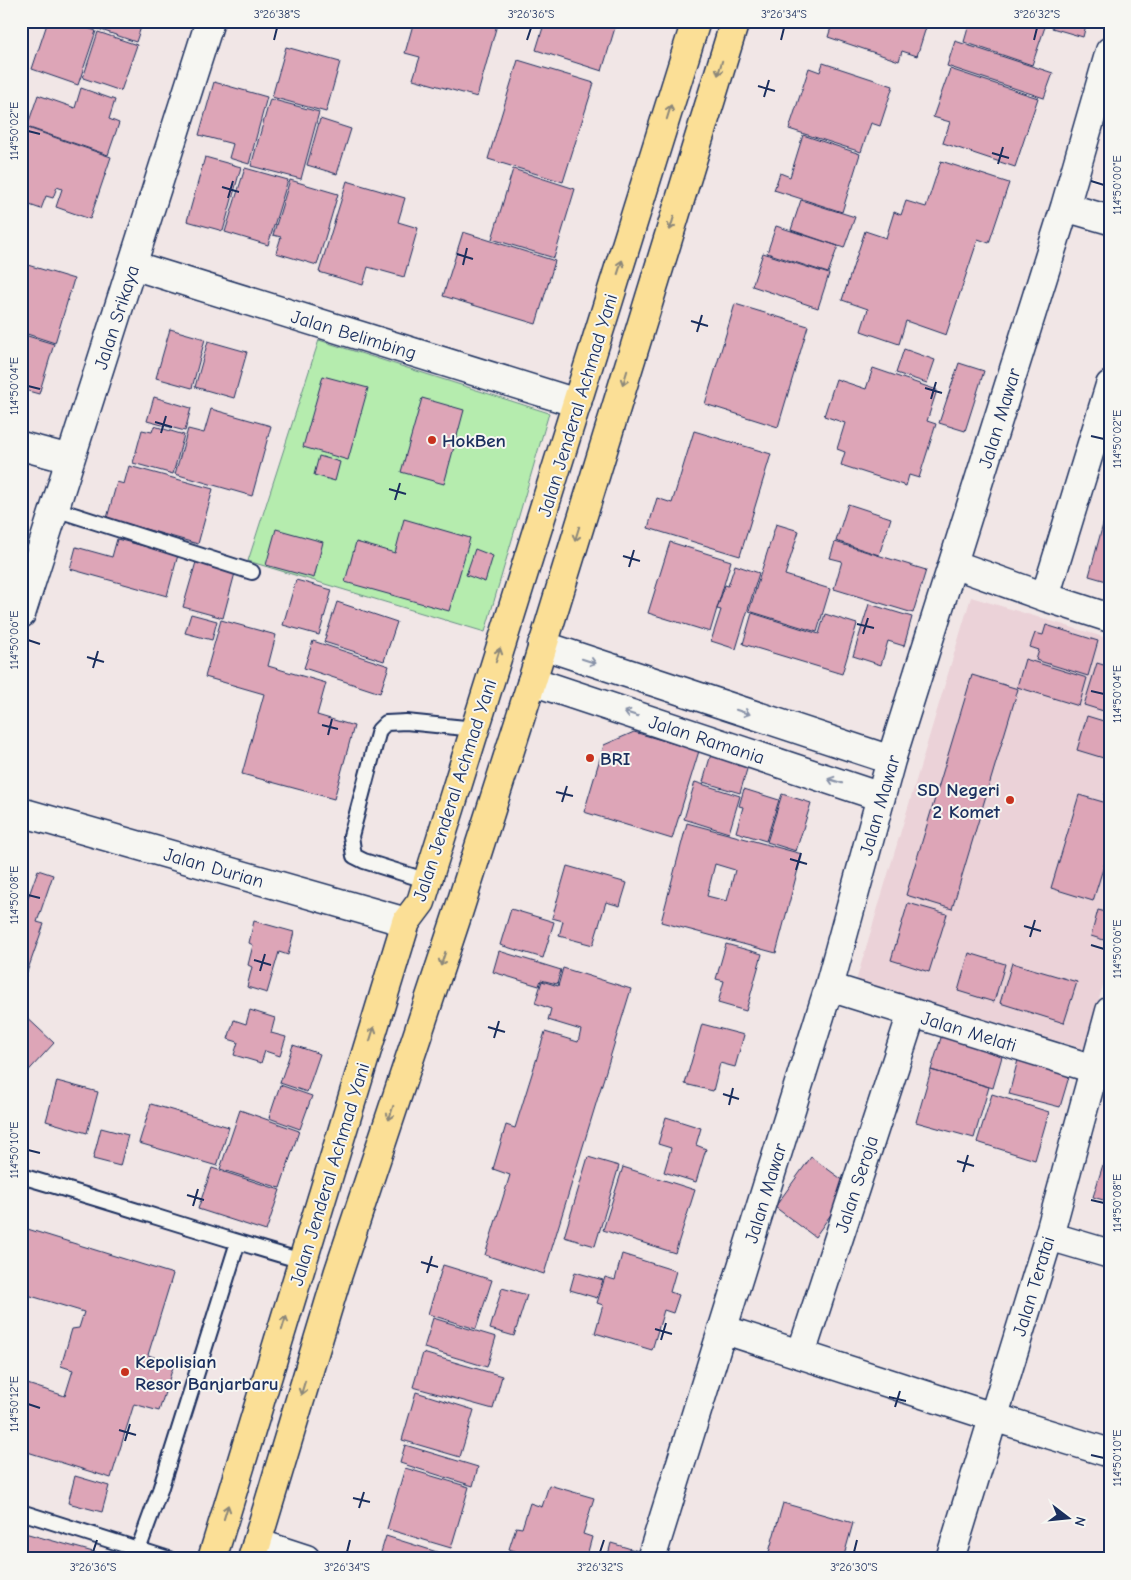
<svg xmlns="http://www.w3.org/2000/svg" width="1131" height="1580" font-family="'Comic Neue',sans-serif">
<style>
.built{fill:#ebd2d8}
.green{fill:#b5ecae;stroke:#688e86}
.building{fill:#dda5b7;stroke:#1b2f5e;fill-rule:evenodd}
.lines{fill:none;stroke-linecap:round;stroke-linejoin:round}
.service-casing{stroke:#1b2f5e;stroke-width:18}
.minor-casing{stroke:#1b2f5e;stroke-width:31}
.tertiary-casing{stroke:#1b2f5e;stroke-width:31}
.trunk-casing{stroke:#1b2f5e;stroke-width:31}
.service{stroke:#f6f6f2;stroke-width:14}
.minor{stroke:#f6f6f2;stroke-width:28}
.tertiary{stroke:#f6f6f2;stroke-width:28}
.trunk{stroke:#fbdf96;stroke-width:28}
.oneway{stroke:#8b877a}
.oneway2{stroke:#8892a8}
.ticks{fill:none;stroke:#1b2f5e;stroke-width:2}
.poi-dot{fill:#c8321e;stroke:#f6f6f2;stroke-width:2}
.labels{text-anchor:middle;stroke-width:4;stroke-linejoin:round;paint-order:stroke}
.street-label{font-size:19px;fill:#1b2f5e;stroke:#f6f6f2}
.poi-label{font-size:19px;font-weight:bold;fill:#1b2f5e;stroke:#f6f6f2;text-anchor:start}
.neatline{fill:none;stroke:#1b2f5e;stroke-width:2}
.ticks-label{font-size:12px;text-anchor:middle;fill:#1b2f5e}
</style>
<rect width="100%" height="100%" fill="#f1e6e6"/>
<filter id="ink" filterUnits="userSpaceOnUse"><feTurbulence type="fractalNoise" baseFrequency=".02" numOctaves="2"/><feDisplacementMap in="SourceGraphic" scale="10" xChannelSelector="R" yChannelSelector="G"/><feConvolveMatrix kernelMatrix="1 2 1 2 8 2 1 2 1" color-interpolation-filters="sRGB"/></filter>
<g filter="url(#ink)">
<!-- built -->
<path class="built" d="M971 597 1110 639V962L1084 1049 856 981Z"/>
<!-- green -->
<path class="green" d="M319 340 549 413 485 632 248 561Z"/>
<!-- building -->
<path class="building" d="M48 21H67L96 31 78 85 32 69Z
M82 21H143L136 42 81 23Z
M414 21H498L477 97 413 79 420 57 405 53Z
M545 21H617L602 71 536 50Z
M833 21H928L917 56 902 51 899 61 828 37Z
M970 21H1047L1032 65 964 42Z
M1054 21H1087L1083 37 1052 28Z
M98 32 137 45 121 91 83 78Z
M955 41 1053 73 1044 98 947 66Z
M286 47 340 62 326 112 272 97Z
M518 60 594 83 563 182 488 159Z
M823 63 893 86 880 126 871 123 861 152 789 129 809 68 820 72Z
M950 69 1038 98 1015 167 943 143 950 122 933 117Z
M214 82 267 97 249 164 229 158 233 144 199 135Z
M81 88 115 100 109 119 119 123 108 155 27 127 38 95 75 108Z
M270 99 319 112 301 179 251 166Z
M320 119 351 129 337 174 307 165Z
M28 128 111 157 90 219 56 207 62 189 57 187 53 198 46 196 41 209 21 202V146Z
M803 135 860 154 842 212 774 190 780 173 790 177Z
M205 157 241 167 223 231 187 221Z
M941 161 1009 183 989 243 978 239 946 335 906 321 899 344 861 331 868 309 842 300 865 231 886 238 894 212 901 215 906 201 926 207Z
M245 168 288 180 268 245 225 232Z
M513 169 575 189 554 258 492 239Z
M290 180 338 194 317 265 276 253 281 237 273 235Z
M347 181 405 198 398 222 418 228 404 277 368 267 363 285 319 272Z
M801 200 855 217 844 248 791 230Z
M776 226 838 246 828 273 767 253Z
M463 232 555 261 536 324 443 296Z
M763 253 829 274 818 308 752 286Z
M21 263 74 279 55 343 21 332Z
M735 304 808 326 778 427 705 404Z
M170 329 205 339 192 388 156 378Z
M21 334 54 344 39 394 21 389Z
M208 341 247 352 234 398 195 387Z
M904 349 935 360 927 383 896 373Z
M959 363 984 371 965 431 939 423Z
M873 368 937 390 927 421 936 424 919 478 909 475 906 486 841 465 845 452 837 449 845 423 824 416 836 379 866 389Z
M323 376 368 388 348 460 303 447Z
M154 397 191 408 185 431 147 421Z
M422 398 464 410 444 484 401 472Z
M211 409 271 426 252 496 175 474 188 429 204 433Z
M154 426 184 435 173 474 133 463 142 430 152 432Z
M694 431 771 454 740 556 648 528 657 498 672 503Z
M319 456 340 462 335 481 314 475Z
M129 466 213 489 198 544 107 518 117 482 124 484Z
M848 504 891 518 879 555 836 541Z
M1108 506H1110V582L1089 576Z
M404 519 470 538 449 611 345 582 356 542 395 553Z
M776 524 799 531 785 575 830 589 817 632 749 611Z
M276 529 323 542 314 578 266 565Z
M117 539 178 555 167 596 70 569 76 547 112 557Z
M670 542 731 561 710 632 648 613Z
M835 542 926 570 913 613 834 589 842 561 830 558Z
M475 549 493 556 485 582 466 575Z
M196 562 235 573 223 618 183 607Z
M735 565 759 573 736 649 711 641 721 610 717 609 725 585 728 586Z
M296 580 332 590 319 635 283 625Z
M337 602 397 622 384 661 324 642Z
M869 604 912 617 904 646 888 641 881 665 853 656Z
M752 613 819 634 825 614 857 624 842 674 743 644Z
M191 614 217 621 212 640 185 633Z
M221 620 276 635 268 666 326 683 317 715 354 726 334 799 242 774 264 694 205 677Z
M1046 625 1098 641 1088 676 1036 660 1039 650 1030 647 1035 633 1043 635Z
M313 641 389 666 380 693 304 668Z
M1025 659 1087 678 1079 706 1017 687Z
M1097 663 1110 667V713L1084 705Z
M972 675 1018 689 952 909 906 895Z
M1087 716 1110 723V760L1077 750Z
M634 732 699 751 672 839 584 812 604 745Z
M713 747 750 759 740 793 703 782Z
M1110 777V799L1104 798Z
M695 782 740 796 729 833 684 819Z
M744 789 779 800 766 841 736 832 743 807 739 806Z
M782 794 811 803 796 851 767 842Z
M1079 795 1110 804V846L1093 901 1051 888Z
M687 823 802 854 776 953 661 922ZM715 864 735 870 727 901 707 896Z
M567 866 627 883 620 906 606 902 593 945 559 936 563 921 552 918Z
M38 870 53 875 37 922 44 924 21 989V911L23 912Z
M908 903 947 914 929 972 891 960Z
M511 909 554 922 543 958 500 945Z
M1098 910 1110 913V933L1107 941 1091 936Z
M254 921 294 932 288 955 279 952 267 993 247 987 252 967 248 965 253 945 249 943Z
M726 944 762 954 746 1011 718 1003 724 981 716 979Z
M499 951 561 970 557 984 541 980 539 986 493 972Z
M969 953 1005 964 994 1002 958 991Z
M1012 963 1077 982 1064 1023 1000 1003Z
M563 968 631 989 544 1274 485 1255 510 1175 493 1169 506 1125 515 1128 545 1032 578 1042 581 1030 548 1020 551 1009 535 1003 542 981 558 986Z
M250 1010 275 1018 271 1033 286 1037 280 1056 265 1051 261 1063 234 1055 238 1042 228 1039 234 1020 246 1024Z
M21 1012 54 1043 21 1079Z
M702 1024 744 1035 735 1067 720 1063 713 1091 685 1084Z
M944 1028 1005 1046 993 1088 931 1070Z
M293 1045 320 1054 307 1092 280 1083Z
M1019 1056 1071 1070 1060 1107 1009 1094Z
M931 1070 989 1087 974 1138 916 1122Z
M57 1081 98 1092 87 1133 46 1121Z
M280 1085 312 1096 300 1129 269 1118Z
M992 1094 1049 1112 1035 1160 977 1142Z
M151 1104 229 1127 217 1166 139 1143Z
M240 1110 299 1131 280 1188 220 1169Z
M666 1117 701 1128 696 1145 706 1149 696 1182 664 1172 671 1148 658 1144Z
M101 1128 128 1135 120 1166 93 1159Z
M1110 1142V1202L1093 1197Z
M588 1157 619 1166 595 1246 564 1237Z
M811 1157 851 1186 815 1237 775 1207Z
M623 1167 695 1190 675 1253 603 1230Z
M212 1168 280 1190 266 1231 198 1209Z
M21 1227 173 1274 148 1355 174 1364 159 1411 134 1404 111 1478 21 1450V1382L65 1396 73 1370 61 1366 72 1329 79 1328 84 1312 21 1293Z
M622 1254 676 1271 670 1292 679 1295 673 1313 664 1310 652 1350 595 1333 603 1305 597 1303 605 1277 615 1280Z
M443 1265 492 1280 476 1329 428 1314Z
M575 1272 603 1280 597 1298 570 1290Z
M502 1288 527 1295 514 1336 490 1329Z
M433 1318 496 1337 487 1367 424 1348Z
M423 1353 502 1376 493 1409 413 1387Z
M416 1392 474 1410 460 1457 402 1440Z
M405 1445 478 1467 473 1486 400 1463Z
M405 1468 469 1487 451 1548 387 1529Z
M75 1476 109 1486 102 1512 68 1503Z
M549 1485 594 1498 583 1534 592 1537 586 1559H539L509 1549 516 1527 522 1528 530 1503 542 1507Z
M783 1503 853 1523 843 1559H767Z
M21 1532 104 1555 103 1559H21Z
M386 1536 437 1552 435 1559H379Z
M611 1543 638 1551 635 1559H607Z"/>
<g class="lines">
<!-- service casing -->
<g class="service-casing">
<path id="service" d="M55 509 252 572
M428 881 364 861 354 856 351 836 379 730 386 723 406 722 475 729
M21 1176C115 1203 208 1234 302 1261
M21 1512 169 1559
M138 1550 160 1490 238 1242"/>
</g>
<!-- minor casing -->
<g class="minor-casing">
<path id="minor" d="M1065 207 1110 220
M132 265 577 403
M21 446 70 459
M953 564 1045 597 1110 618
M1045 597 1110 385
M21 614 210 21
M542 645 891 760
M532 681 881 797
M21 812 406 922
M829 987 1110 1074
M1049 1236 1110 1254
M722 1329 993 1417 1110 1453
M801 1354 912 1013
M651 1559 829 987 891 760 1065 207 1110 51
M950 1559 1049 1236 1110 1011"/>
</g>
<!-- tertiary casing -->
<g class="tertiary-casing">
<path id="tertiary" d="M257 1543 306 1559"/>
</g>
<!-- trunk casing -->
<g class="trunk-casing">
<path id="trunk" d="M212 1559 406 922 421 902 696 21
M252 1559 338 1274 458 913 532 681 735 21"/>
</g>
<!-- service -->
<use href="#service" class="service"/>
<!-- minor -->
<use href="#minor" class="minor"/>
<!-- tertiary -->
<use href="#tertiary" class="tertiary"/>
<!-- trunk -->
<use href="#trunk" class="trunk"/>
</g>
<!-- one-way arrows -->
<defs><path id="oneway-shaft" d="M-6 0H5M1.5-3L5.5 0L1.5 3" fill="none" stroke-width="1.6" stroke-linecap="round" stroke-linejoin="round" transform="scale(1.25)"/></defs>
<g class="oneway">
<use href="#oneway-shaft" transform="translate(720 68) rotate(107)"/>
<use href="#oneway-shaft" transform="translate(669 112) rotate(-73)"/>
<use href="#oneway-shaft" transform="translate(672 223) rotate(107)"/>
<use href="#oneway-shaft" transform="translate(620 267) rotate(-72)"/>
<use href="#oneway-shaft" transform="translate(625 378) rotate(107)"/>
<use href="#oneway-shaft" transform="translate(577 534) rotate(107)"/>
<use href="#oneway-shaft" transform="translate(498 655) rotate(-73)"/>
<use href="#oneway-shaft" transform="translate(443 959) rotate(108)"/>
<use href="#oneway-shaft" transform="translate(372 1034) rotate(-73)"/>
<use href="#oneway-shaft" transform="translate(391 1113) rotate(108)"/>
<use href="#oneway-shaft" transform="translate(284 1323) rotate(-73)"/>
<use href="#oneway-shaft" transform="translate(303 1388) rotate(107)"/>
<use href="#oneway-shaft" transform="translate(226 1512) rotate(-73)"/>
</g>
<g class="oneway2">
<use href="#oneway-shaft" transform="translate(589 661) rotate(18)"/>
<use href="#oneway-shaft" transform="translate(743 712) rotate(18)"/>
<use href="#oneway-shaft" transform="translate(631 714) rotate(-162)"/>
<use href="#oneway-shaft" transform="translate(835 781) rotate(-162)"/>
</g>
</g>
<!-- ticks -->
<path class="ticks" d="M274 40 277 28M527 40 531 28M781 40 784 28M1034 40 1037 28M758 86 775 91M764 97 769 80M28 131 40 134M992 153 1009 158M998 164 1003 147M1091 181 1104 185M222 187 239 192M228 198 233 181M457 254 473 259M463 265 467 248M691 321 708 326M697 332 702 315M28 386 40 389M925 388 942 393M931 399 936 382M155 422 172 427M161 433 166 416M1091 436 1104 439M389 489 406 494M395 500 400 483M623 556 640 561M629 567 634 550M857 624 874 628M863 634 868 618M28 640 40 644M87 657 104 662M93 668 98 651M1091 691 1104 694M322 725 338 729M328 735 332 719M556 792 573 796M562 802 567 786M790 859 807 864M796 870 801 853M28 895 40 898M1024 926 1041 931M1030 937 1035 920M1091 945 1104 949M254 960 271 965M260 971 265 954M488 1027 505 1032M494 1038 499 1021M723 1094 739 1099M729 1105 733 1088M28 1150 40 1153M957 1161 974 1166M963 1172 968 1155M187 1195 204 1200M1091 1200 1104 1203M193 1206 198 1189M421 1262 438 1267M427 1273 432 1256M655 1329 672 1334M661 1340 666 1323M889 1397 906 1401M28 1404 40 1408M895 1407 900 1391M119 1430 136 1435M125 1441 130 1424M1091 1455 1104 1458M353 1498 370 1502M359 1508 364 1492M93 1552 97 1540M347 1552 350 1540M600 1552 604 1540M854 1552 857 1540"/>
<!-- markers -->
<g class="poi-dot">
<circle cx="432" cy="440" r="5"/>
<circle cx="590" cy="758" r="5"/>
<circle cx="1010" cy="800" r="5"/>
<circle cx="125" cy="1372" r="5"/>
</g>
<g class="labels">
<!-- street labels -->
<g class="street-label">
<text transform="translate(116 317) rotate(-72)" y="7">Jalan Srikaya</text>
<text transform="translate(354 334) rotate(17)" y="7">Jalan Belimbing</text>
<text transform="translate(577 405) rotate(-73)" y="7">Jalan Jenderal Achmad Yani</text>
<text transform="translate(999 418) rotate(-73)" y="7">Jalan Mawar</text>
<text transform="translate(707 739) rotate(18)" y="7">Jalan Ramania</text>
<text transform="translate(454 790) rotate(-72)" y="7">Jalan Jenderal Achmad Yani</text>
<text transform="translate(879 805) rotate(-74)" y="7">Jalan Mawar</text>
<text transform="translate(214 867) rotate(16)" y="7">Jalan Durian</text>
<text transform="translate(969 1031) rotate(17)" y="7">Jalan Melati</text>
<text transform="translate(329 1174) rotate(-73)" y="7">Jalan Jenderal Achmad Yani</text>
<text transform="translate(856 1184) rotate(-72)" y="7">Jalan Seroja</text>
<text transform="translate(765 1193) rotate(-73)" y="7">Jalan Mawar</text>
<text transform="translate(1033 1286) rotate(-73)" y="7">Jalan Teratai</text>
</g>
<!-- poi labels -->
<g class="poi-label">
<text x="442" y="447">HokBen</text>
<text x="600" y="765">BRI</text>
<text x="1000" y="796" text-anchor="end">SD Negeri<tspan x="1000" dy="22">2 Komet</tspan></text>
<text x="135" y="1368">Kepolisian<tspan x="135" dy="22">Resor Banjarbaru</tspan></text>
</g>
</g>
<!-- margin -->
<rect width="1131" height="1580" fill="none" stroke="#f6f6f2" stroke-width="55"/>
<!-- north arrow -->
<g transform="translate(1068 1518) rotate(106)" stroke="#f6f6f2" stroke-width="4" paint-order="stroke">
<path d="M0-4L9 19L0 12L-9 19Z" fill="#1b2f5e"/>
<text y="-8" font-size="14" font-weight="bold" text-anchor="middle" fill="#1b2f5e">N</text>
</g>
<rect x="28" y="28" width="1076" height="1524" class="neatline"/>
<g class="ticks-label">
<text x="277" y="18">3°26'38"S</text>
<text x="531" y="18">3°26'36"S</text>
<text x="784" y="18">3°26'34"S</text>
<text x="1037" y="18">3°26'32"S</text>
<text transform="translate(14 131) rotate(-90)" y="4">114°50'02"E</text>
<text transform="translate(1117 185) rotate(-90)" y="4">114°50'00"E</text>
<text transform="translate(14 386) rotate(-90)" y="4">114°50'04"E</text>
<text transform="translate(1117 439) rotate(-90)" y="4">114°50'02"E</text>
<text transform="translate(14 640) rotate(-90)" y="4">114°50'06"E</text>
<text transform="translate(1117 694) rotate(-90)" y="4">114°50'04"E</text>
<text transform="translate(14 895) rotate(-90)" y="4">114°50'08"E</text>
<text transform="translate(1117 949) rotate(-90)" y="4">114°50'06"E</text>
<text transform="translate(14 1150) rotate(-90)" y="4">114°50'10"E</text>
<text transform="translate(1117 1203) rotate(-90)" y="4">114°50'08"E</text>
<text transform="translate(14 1404) rotate(-90)" y="4">114°50'12"E</text>
<text transform="translate(1117 1458) rotate(-90)" y="4">114°50'10"E</text>
<text x="93" y="1571">3°26'36"S</text>
<text x="347" y="1571">3°26'34"S</text>
<text x="600" y="1571">3°26'32"S</text>
<text x="854" y="1571">3°26'30"S</text>
</g>
</svg>
